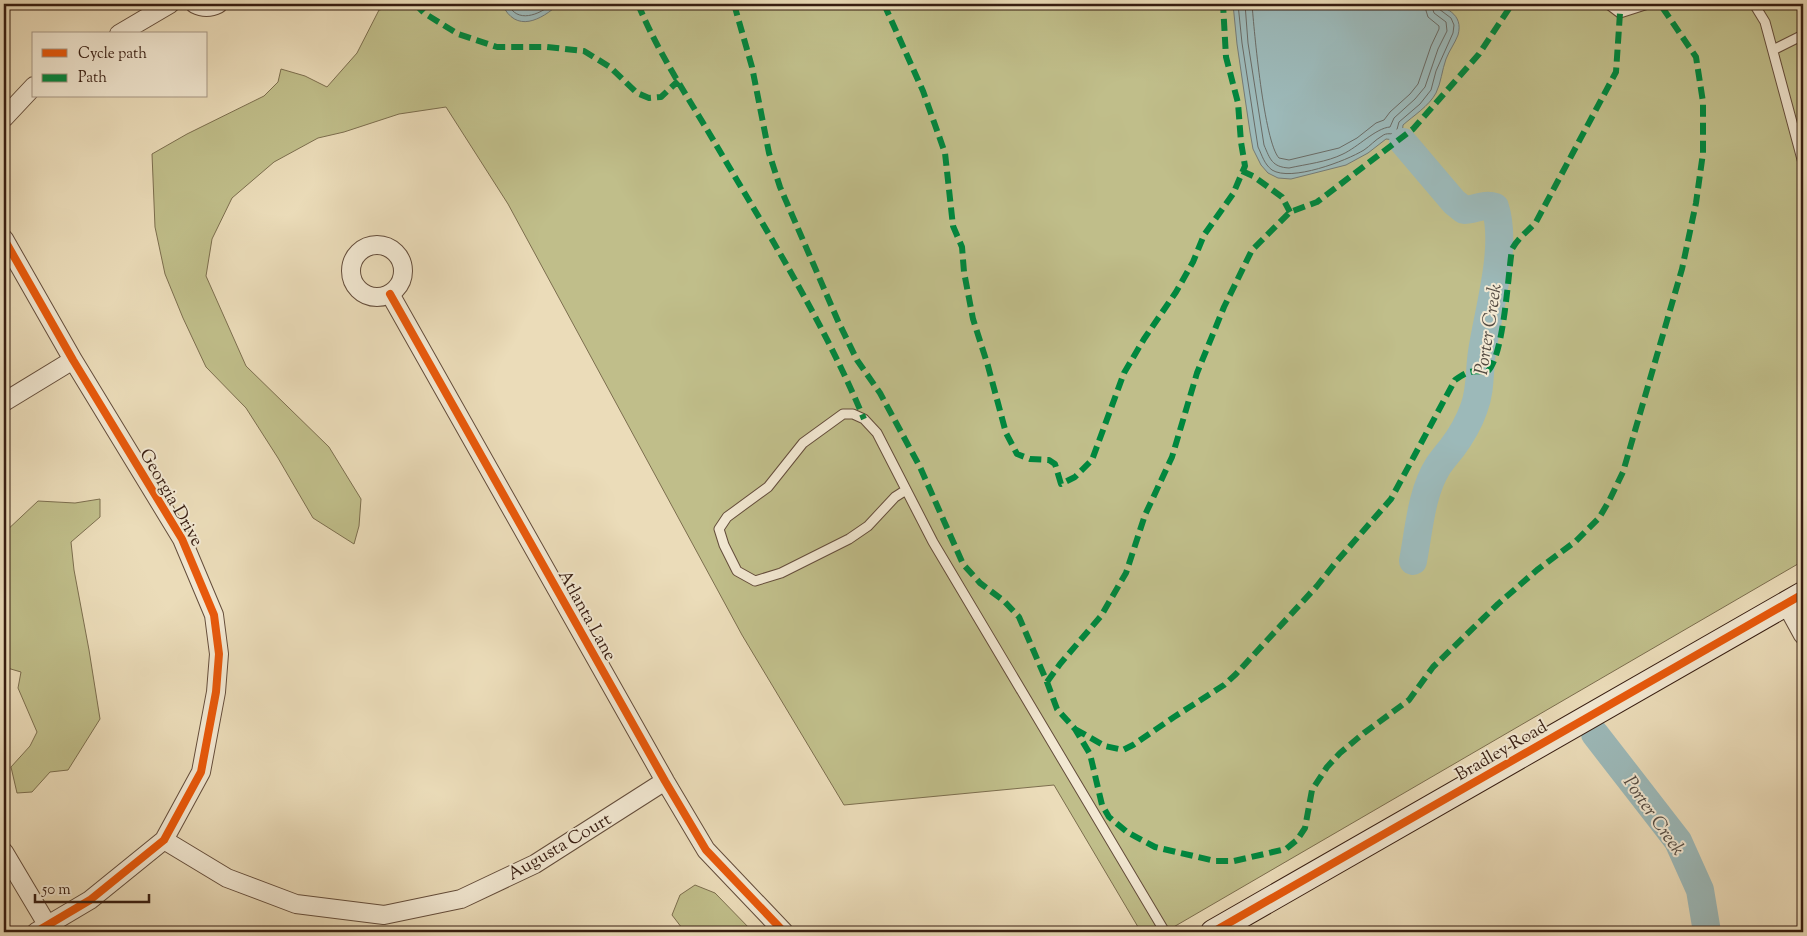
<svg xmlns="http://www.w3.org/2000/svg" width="1807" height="936" font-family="'Sorts Mill Goudy',serif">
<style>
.green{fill:#c0be8a;stroke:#7c6e4e}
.water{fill:#9cb9b9;stroke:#747b76}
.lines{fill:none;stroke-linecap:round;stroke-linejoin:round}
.shore{stroke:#6a6b65;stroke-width:1}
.river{stroke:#9cb9b9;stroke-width:28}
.lane-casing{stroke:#644d3b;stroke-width:11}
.street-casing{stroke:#644d3b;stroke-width:20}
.secondary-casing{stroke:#371d11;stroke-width:26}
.lane{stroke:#f2e8d2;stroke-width:9}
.street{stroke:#f2e8d2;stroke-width:18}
.secondary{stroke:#f2e8d2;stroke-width:24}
.quiet{stroke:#00873e;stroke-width:6;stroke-dasharray:12 6;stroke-linecap:butt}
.cycleway-casing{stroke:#f2e8d2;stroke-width:11}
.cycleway{stroke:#e8590c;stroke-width:8}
.labels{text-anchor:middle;stroke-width:4;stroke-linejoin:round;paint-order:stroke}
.street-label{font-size:18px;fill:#371d11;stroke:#f2e8d2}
.water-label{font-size:19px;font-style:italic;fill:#554c43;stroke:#f2e8d2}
</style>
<rect width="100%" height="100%" fill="#ebdcb9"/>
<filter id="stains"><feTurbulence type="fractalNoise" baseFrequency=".004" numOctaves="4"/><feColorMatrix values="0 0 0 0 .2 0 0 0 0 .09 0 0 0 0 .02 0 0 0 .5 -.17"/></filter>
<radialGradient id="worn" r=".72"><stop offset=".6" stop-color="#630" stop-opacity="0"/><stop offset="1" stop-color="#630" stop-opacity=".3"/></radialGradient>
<!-- green -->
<path class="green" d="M381 4H1803V561L1165 932H1141L1054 785 844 805 742 635 508 204 446 107 399 114 344 132 318 138 274 162 232 198 212 239 206 276 246 366 329 447 361 499 359 526 354 544 313 518 278 458 246 408 206 367 183 318 165 274 155 227 152 154 187 134 264 96 278 82 281 69 305 76 327 87 357 53 379 10 384 9Z
M100 499V517L71 542 74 570 89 650 100 719 68 770 50 772 32 792 17 793 11 767 30 746 37 732 18 688 21 672 4 667V533L38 501 75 503Z
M695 885 715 893 753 932H685L672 915 680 895Z"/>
<!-- water -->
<path class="water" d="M502 4H559C541 20 516 34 502 4Z
M1233 4H1429C1445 6 1464 14 1458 35 1455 43 1449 51 1446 59 1442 70 1441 83 1436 93 1429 106 1413 116 1403 125L1402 136 1395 140 1386 139 1368 153 1346 165 1291 179 1278 178 1268 173 1261 165 1253 149 1250 132 1237 44Z"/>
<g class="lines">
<!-- shore -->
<path class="shore" d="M508 4C517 24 539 15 552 4
M1238 4 1242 43 1258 147C1262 155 1264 164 1272 170 1291 182 1346 161 1364 150 1370 146 1375 140 1382 136 1387 132 1391 135 1396 133L1399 122 1420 104 1431 90 1436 71 1453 33 1454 25 1451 18 1439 9 1438 4
M1245 4 1248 43 1264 145C1270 159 1272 167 1289 168 1307 164 1327 162 1343 154 1358 147 1376 128 1390 127L1394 118 1415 99 1425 87 1438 49 1447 31 1446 22 1434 13 1431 4
M1252 4C1254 30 1264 142 1279 158L1289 160 1339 148 1357 138 1376 123 1384 120 1390 112 1410 94 1418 84 1431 46 1439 29V26L1428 17 1424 4"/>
<!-- river -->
<path class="river" d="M1403 142 1454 202 1464 210C1475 210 1484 203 1495 207 1508 247 1488 311 1482 352 1479 371 1481 390 1474 408 1469 422 1461 436 1452 448 1447 454 1442 460 1438 466 1421 493 1419 530 1413 561
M1595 734 1678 841 1700 890 1707 932"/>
<!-- lane casing -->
<g class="lane-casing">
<path id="lane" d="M1608 4 1620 13 1648 4
M1754 4 1765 22 1803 163
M1773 50 1803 35
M906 490 895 497 868 526 849 539 781 573 755 581 737 571 724 545 719 529 727 517 768 487 803 443 843 414H853L864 419 877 433 933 542 1165 932"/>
</g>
<!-- street casing -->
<g class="street-casing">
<path id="street" d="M195 4C203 8 210 8 218 4
M119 34 170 4
M4 118 34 86
M4 239 73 360 182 539 214 615 219 654 216 692 201 772 164 840 90 900 36 932
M351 271a26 26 0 1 1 52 0a26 26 0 1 1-52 0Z
M390 294 665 781 706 850 784 932
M4 402 73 360
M1786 604 1803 635
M164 840 227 878 296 904 384 915 461 899 535 864 665 781
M4 852 48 926"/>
</g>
<!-- secondary casing -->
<g class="secondary-casing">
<path id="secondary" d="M1213 932 1803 594"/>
</g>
<!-- lane -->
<use href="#lane" class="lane"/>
<!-- street -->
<use href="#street" class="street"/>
<!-- secondary -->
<use href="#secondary" class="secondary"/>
<!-- quiet -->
<path class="quiet" d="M415 4 424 13 458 34 497 47H547L584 51 610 67 637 93 649 98 661 97 678 81
M638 4C658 53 688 97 715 143 768 233 824 323 864 419
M734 4 752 67 769 153 780 187 838 321 857 360 880 393 920 467 963 564 980 583 1004 601 1019 617 1047 682 1057 709 1075 729 1090 754 1102 805 1109 817 1127 832 1155 847 1215 861H1234L1286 849 1297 840 1305 828 1312 790 1327 767 1340 753 1364 733 1409 700 1433 667 1498 604 1537 570 1576 541 1599 518 1609 501 1623 472 1682 269 1696 203 1703 153V102L1696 57 1660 4
M884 4 923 91 945 153 953 226 962 247 964 272 973 319 988 366 1006 433 1017 454 1030 459 1049 460 1055 464 1061 484 1075 477 1092 460 1124 373 1144 339 1176 292 1193 262 1204 235 1233 194 1245 166 1241 142 1238 103 1226 57 1223 4
M1242 171 1253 176 1282 197 1290 212
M1047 682 1060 664 1101 616 1126 573 1145 515 1172 457 1197 373 1224 307 1252 250 1290 212 1317 202 1413 129 1479 54 1512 4
M1075 729 1105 746 1123 750 1133 745 1174 717 1224 685 1236 674 1317 586 1337 561 1391 499 1455 380C1468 371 1471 370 1487 372 1504 357 1508 274 1512 249 1518 238 1528 231 1536 222L1616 72 1620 13"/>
<!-- cycleway casing -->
<g class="cycleway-casing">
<path id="cycleway" d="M4 239 73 360 182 539 214 615 219 654 216 692 201 772 164 840 90 900 36 932
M390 294 665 781 706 850 784 932
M1213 932 1803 594"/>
</g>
<!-- cycleway -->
<use href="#cycleway" class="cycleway"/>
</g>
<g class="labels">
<!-- street labels -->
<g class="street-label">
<text transform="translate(172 497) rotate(60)" y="6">Georgia Drive</text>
<text transform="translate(588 615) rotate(61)" y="6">Atlanta Lane</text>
<text transform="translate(1501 750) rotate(-30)" y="6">Bradley Road</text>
<text transform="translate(559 846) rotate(-30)" y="6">Augusta Court</text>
</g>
<!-- water labels -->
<g class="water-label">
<text transform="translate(1487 329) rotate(-81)" y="7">Porter Creek</text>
<text transform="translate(1655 815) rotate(55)" y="7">Porter Creek</text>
</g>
</g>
<!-- margin -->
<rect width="1807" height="936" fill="none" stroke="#ebdcb9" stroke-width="20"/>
<rect x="5" y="5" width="1797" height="926" fill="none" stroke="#371d11" stroke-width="2.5"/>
<rect x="10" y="10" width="1787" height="916" fill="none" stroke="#371d11"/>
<!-- legend -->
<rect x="32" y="32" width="175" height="65" fill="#f2e8d2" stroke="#a79785"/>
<rect x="42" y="49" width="25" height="8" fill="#e8590c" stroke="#a79785"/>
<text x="78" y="58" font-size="15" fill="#371d11">Cycle path</text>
<rect x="42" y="74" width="25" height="8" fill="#00873e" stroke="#a79785"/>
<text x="78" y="82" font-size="15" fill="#371d11">Path</text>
<!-- scale -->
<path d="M35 894v8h114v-8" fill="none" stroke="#371d11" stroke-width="2.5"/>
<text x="42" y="894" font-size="15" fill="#371d11" stroke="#f2e8d2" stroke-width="4" paint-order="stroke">50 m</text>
<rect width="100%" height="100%" filter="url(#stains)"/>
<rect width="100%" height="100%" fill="url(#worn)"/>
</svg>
